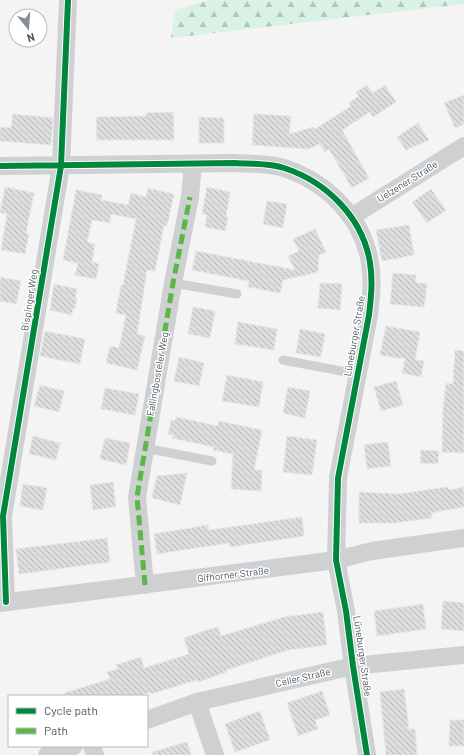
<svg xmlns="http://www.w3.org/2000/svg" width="464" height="755" font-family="Barlow,sans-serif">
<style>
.forest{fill:url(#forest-firs)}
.building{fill:url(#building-back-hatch);stroke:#e5e6e7}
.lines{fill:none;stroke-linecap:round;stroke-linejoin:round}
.service{stroke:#ced0d2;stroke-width:9}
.minor{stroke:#ced0d2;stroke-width:18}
.quiet{stroke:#58b947;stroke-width:5;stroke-dasharray:10 5;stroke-linecap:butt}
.cycleway-casing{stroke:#fff;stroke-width:8}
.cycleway{stroke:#00873e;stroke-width:6}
.labels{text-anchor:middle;stroke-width:3;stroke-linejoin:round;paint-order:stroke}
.street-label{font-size:10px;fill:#4a5661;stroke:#fff}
</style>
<defs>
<pattern id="forest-firs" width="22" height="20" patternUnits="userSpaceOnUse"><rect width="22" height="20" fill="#d9f2e3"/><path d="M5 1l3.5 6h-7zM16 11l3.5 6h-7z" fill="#b2c7bb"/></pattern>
<pattern id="building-back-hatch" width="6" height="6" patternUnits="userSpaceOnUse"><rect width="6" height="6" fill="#ddddde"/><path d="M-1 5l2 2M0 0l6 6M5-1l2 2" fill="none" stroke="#b5b6b7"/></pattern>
</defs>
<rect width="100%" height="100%" fill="#f4f4f4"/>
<!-- forest -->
<path class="forest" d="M209 0H464V4L171 38 175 10Z"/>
<!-- building -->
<path class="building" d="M367 85 373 93 385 85 396 102 373 117 370 112 342 130 369 178 352 188 329 149 325 152 320 144 308 149 252 145 254 114 291 116 289 134 313 127 315 129 351 106 349 103 359 96 356 92Z
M464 95V124L455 128 444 103Z
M173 112 174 140H97L96 117 146 116V113Z
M13 114 53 118 51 145 0 141V127L11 128Z
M199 117 224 118V143H199Z
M418 123 429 140 406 150 397 137Z
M5 187 34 193 26 233 29 234 25 254 1 250 7 214 0 213Z
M207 187 230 192 226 217H228L225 231 205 227 207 215 202 214Z
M148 188 174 194 167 226 164 225 155 271 147 270 137 334 145 336 137 370 106 363 110 346 119 348 126 315 116 313 121 285H123L136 219 111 214 110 223 92 220 87 242 95 244 92 262 99 264 96 279 75 275 78 263 63 260 76 190 102 195 101 200 128 205 131 193 146 197Z
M431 189 446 210 427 223 412 202Z
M267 201 287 204 283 228 263 224Z
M409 225 414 255 382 261 376 230Z
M315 229 326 252 319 255 318 272 283 280 280 293 248 287 249 281 192 270 196 251 295 270 288 256 299 251 293 239Z
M393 273 416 275 415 282 427 284 424 307 390 304Z
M0 277 21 281 16 304 0 301Z
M320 283 342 284 340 310 318 308Z
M54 284 77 289 75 298H77L75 309 73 308 72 315 50 310Z
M193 307 215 311 210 338 188 334Z
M238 322 277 329 274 350 235 344Z
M386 326 420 332 415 360 424 361 421 377 402 373 405 359 380 355Z
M300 329 325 334 321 357 296 353Z
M45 331 85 339 80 364 40 356Z
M455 350 464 351V453L442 452 443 410 446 383 453 384Z
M179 357 204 363 199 386 174 381Z
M227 375 263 382 259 407 222 401Z
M396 381 403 405 381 411 374 387Z
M40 385 64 391 59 412 34 406Z
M288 387 310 391 305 418 283 413Z
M105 388 139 394 135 415 101 409Z
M176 417 218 426 219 421 262 430 254 470H262L261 491 231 489 233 454 213 450 214 447 172 438 173 435 168 434 171 420 175 421Z
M33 436 60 443 56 460 29 454Z
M287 436 317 440 312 475 283 472Z
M105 438 130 443 126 465 100 459Z
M388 442 391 466 367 469 364 445Z
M421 450 439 451 438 464 420 463Z
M187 473 180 505 152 498 157 476Z
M113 482 116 507 93 510 90 485Z
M23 484 47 488 43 510 20 506Z
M448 487 449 490 464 487V507L431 513 432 518 393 523H359V492L398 494Z
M302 517 304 536 230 547 229 543 157 554 154 534 208 525 209 530Z
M107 538 110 562 19 574 16 549Z
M443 601 464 603V631L441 629Z
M423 604 426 629 377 636 374 611Z
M323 612 327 645 288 650 226 670 227 672 198 682 197 680 151 694V692L137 696H65L64 693 110 679 107 672 118 669 116 665 141 657 144 668 189 654 184 638 207 630 218 627 221 636 284 617Z
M404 689 409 729H415L417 755H386L380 692Z
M322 691 330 715 315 720 318 729 298 736 287 703Z
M260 711 270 740 235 752 225 724Z
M450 720H464V746H449Z
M187 742 191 755H153L152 752Z"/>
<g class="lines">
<!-- service -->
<path class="service" d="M173 283 237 294
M283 360 357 374
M145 448 212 461"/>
<!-- minor -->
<path class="minor" d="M0 166 235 163C251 164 269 163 284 168 327 182 363 218 370 263 373 281 371 298 369 315L338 478 336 560 346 611 353 666 367 755
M351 217 464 146
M145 585 137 497 173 283 190 197 193 164
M6 602 3 516 61 166 68 0
M0 603 336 560 372 551 464 538
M197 702 215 755
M147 720 197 702 353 666 464 655
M92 746 95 755
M47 755 74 746"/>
<!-- quiet -->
<path class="quiet" d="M145 585 137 497 173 283 190 197"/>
<!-- cycleway casing -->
<g class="cycleway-casing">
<path id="cycleway" d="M0 166 235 163C251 164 269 163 284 168 327 182 363 218 370 263 373 281 371 298 369 315L338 478 336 560 346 611 353 666 367 755
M6 602 3 516 61 166 68 0"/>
</g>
<!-- cycleway -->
<use href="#cycleway" class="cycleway"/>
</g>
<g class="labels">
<!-- street labels -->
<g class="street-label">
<text transform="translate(407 181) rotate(-32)" y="4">Uelzener Straße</text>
<text transform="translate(29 300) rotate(-81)" y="4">Bispinger Weg</text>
<text transform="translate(354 336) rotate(-80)" y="4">Lüneburger Straße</text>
<text transform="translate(157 374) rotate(-80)" y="4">Fallingbosteler Weg</text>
<text transform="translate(233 574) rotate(-7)" y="4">Gifhorner Straße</text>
<text transform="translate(363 656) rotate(82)" y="4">Lüneburger Straße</text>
<text transform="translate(303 677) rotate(-13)" y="4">Celler Straße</text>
</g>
</g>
<!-- legend -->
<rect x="8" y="695" width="140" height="52" fill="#ffffff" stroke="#b7bbc0"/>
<rect x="16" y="708" width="20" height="6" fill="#00873e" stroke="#b7bbc0"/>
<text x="44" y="715" font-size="12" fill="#4a5661">Cycle path</text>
<rect x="16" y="728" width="20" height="6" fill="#58b947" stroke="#b7bbc0"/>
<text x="44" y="735" font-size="12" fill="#4a5661">Path</text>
<!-- north arrow -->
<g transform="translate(28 28) rotate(163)"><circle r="19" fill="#ffffff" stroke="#b7bbc0"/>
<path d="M0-3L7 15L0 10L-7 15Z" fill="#868d94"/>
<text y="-6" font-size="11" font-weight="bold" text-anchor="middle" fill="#4a5661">N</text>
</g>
</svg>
